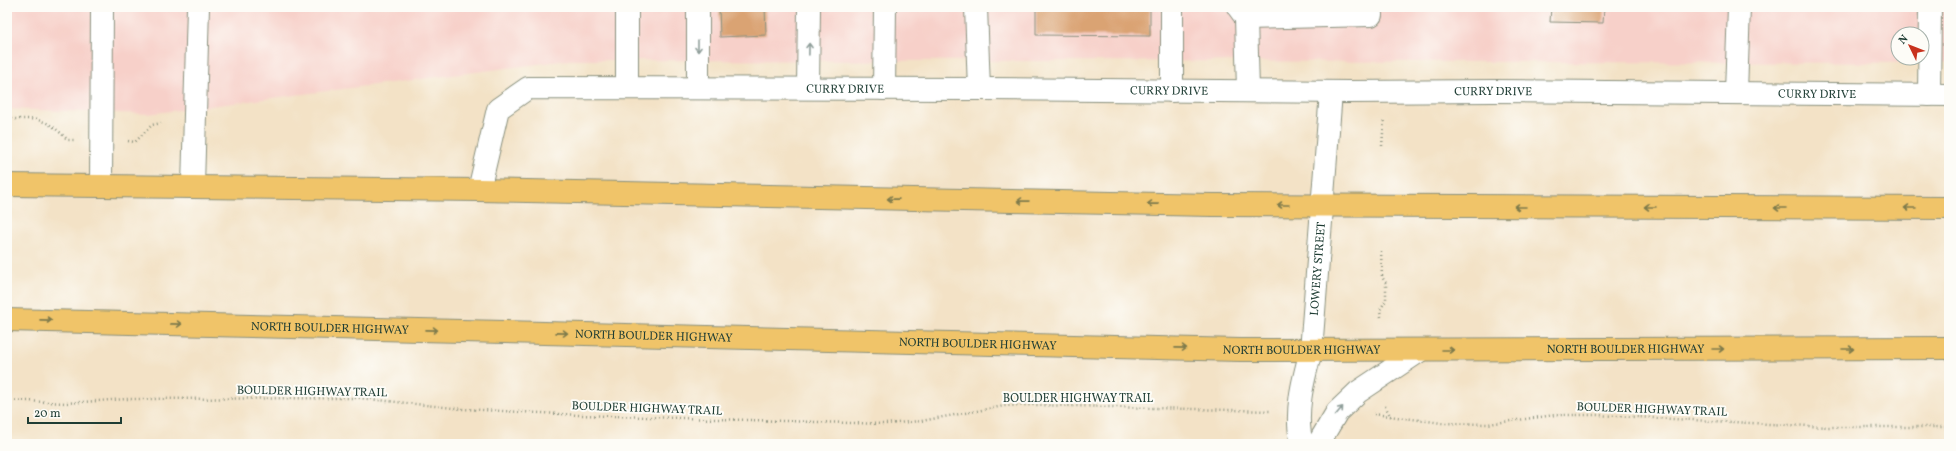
<svg xmlns="http://www.w3.org/2000/svg" width="1956" height="451" font-family="Vollkorn,serif">
<style>
.built{fill:#f7d0c9;fill-rule:evenodd}
.building{fill:#daa373}
.lines{fill:none;stroke-linecap:round;stroke-linejoin:round}
.minor-casing{stroke:#89907d;stroke-width:24}
.major-casing{stroke:#89907d;stroke-width:24}
.path{stroke:#89907d;stroke-width:2.5;stroke-dasharray:1 3;stroke-linecap:butt}
.minor{stroke:#fff;stroke-width:22}
.major{stroke:#f0c469;stroke-width:22}
.oneway{stroke:#8f9e9a}
.oneway2{stroke:#7d7a4c}
.labels{text-anchor:middle;stroke-width:4;stroke-linejoin:round;paint-order:stroke}
.street-label{font-size:12px;fill:#1f3d34;stroke:#fdfcf7}
</style>
<rect width="100%" height="100%" fill="#fdfcf7"/>
<filter id="ink" filterUnits="userSpaceOnUse"><feTurbulence type="fractalNoise" baseFrequency=".025" numOctaves="2"/><feDisplacementMap in="SourceGraphic" scale="8" xChannelSelector="R" yChannelSelector="G"/><feConvolveMatrix kernelMatrix="1 2 1 2 8 2 1 2 1" color-interpolation-filters="sRGB"/></filter>
<filter id="wash" filterUnits="userSpaceOnUse"><feTurbulence type="fractalNoise" baseFrequency=".012" numOctaves="4" result="noise"/><feDisplacementMap in="SourceGraphic" scale="16" xChannelSelector="R" yChannelSelector="G"/><feGaussianBlur stdDeviation="0.9" result="paint"/><feColorMatrix in="noise" values="0 0 0 0 0 0 0 0 0 0 0 0 0 0 0 0 0 1.4 0 .05"/><feComposite in="paint" operator="in"/></filter>
<g filter="url(#wash)">
<rect width="100%" height="100%" fill="#f3e2c6"/>
<!-- built -->
<path class="built" d="M7 7H1949V63L569 60 148 114 7 109ZM1898 34H1922V58H1898Z"/>
<g id="blocks">
<!-- building -->
<path class="building" d="M719 7H765L766 35 720 37Z
M1036 7H1150V36L1036 35Z
M1551 7H1604L1603 23 1550 22Z"/>
</g>
</g>
<g filter="url(#ink)">
<use href="#blocks" fill-opacity="0" stroke="#89907d" stroke-width="1"/>
<g class="lines">
<!-- minor casing -->
<g class="minor-casing">
<g id="minor">
<path d="M627 7V88"/>
<path d="M976 7 979 89"/>
<path d="M1238 7 1246 18 1371 15"/>
<path d="M1246 18 1248 90"/>
<path d="M698 88V7"/>
<path d="M808 88 809 7"/>
<path d="M884 89 885 7"/>
<path d="M1172 91V7"/>
<path d="M1736 92 1739 7"/>
<path d="M1929 95 1930 7"/>
<path d="M101 185 102 7"/>
<path d="M193 186 198 7"/>
<path id="s1" d="M479 190 498 109 528 88 979 89 1348 92 1493 91 1949 95"/>
<path id="s2" d="M1302 444C1294 414 1303 380 1311 351L1331 92"/>
<path d="M1318 444 1337 412 1358 392 1421 350"/>
</g>
</g>
<!-- major casing -->
<g class="major-casing">
<g id="major">
<path d="M7 185 479 190 1212 205 1949 208"/>
<path id="s3" d="M7 320 1240 350 1949 348"/>
</g>
</g>
<!-- path -->
<path class="path" d="M7 119C39 119 45 117 68 140H75
M128 141 135 142 152 125 161 123
M1382 146 1384 120
M1381 317 1380 310 1386 300V283L1382 277 1381 251
M7 400 66 403 128 399 359 398 463 409 580 415 885 424 921 421 1004 406 1034 405 1272 411
M1385 406 1391 417
M1374 414 1442 423 1488 424 1555 415H1597L1828 427H1949"/>
<!-- minor -->
<use href="#minor" class="minor"/>
<!-- major -->
<use href="#major" class="major"/>
</g>
<!-- one-way arrows -->
<defs><path id="oneway-shaft" d="M-6 0H5M1.5-3L5.5 0L1.5 3" fill="none" stroke-width="1.6" stroke-linecap="round" stroke-linejoin="round"/></defs>
<g class="oneway">
<use href="#oneway-shaft" transform="translate(698 46) rotate(90)"/>
<use href="#oneway-shaft" transform="translate(809 49) rotate(-89)"/>
<use href="#oneway-shaft" transform="translate(1339 411) rotate(-50)"/>
</g>
<g class="oneway2">
<use href="#oneway-shaft" transform="translate(893 199) rotate(-179)"/>
<use href="#oneway-shaft" transform="translate(1023 201) rotate(-179)"/>
<use href="#oneway-shaft" transform="translate(1153 204) rotate(-179)"/>
<use href="#oneway-shaft" transform="translate(1283 205) rotate(180)"/>
<use href="#oneway-shaft" transform="translate(1520 207) rotate(-180)"/>
<use href="#oneway-shaft" transform="translate(1650 207) rotate(-180)"/>
<use href="#oneway-shaft" transform="translate(1780 208) rotate(-180)"/>
<use href="#oneway-shaft" transform="translate(1910 208) rotate(-180)"/>
<use href="#oneway-shaft" transform="translate(46 320) rotate(1)"/>
<use href="#oneway-shaft" transform="translate(176 324) rotate(1)"/>
<use href="#oneway-shaft" transform="translate(432 330) rotate(1)"/>
<use href="#oneway-shaft" transform="translate(562 333) rotate(1)"/>
<use href="#oneway-shaft" transform="translate(1181 348) rotate(1)"/>
<use href="#oneway-shaft" transform="translate(1718 349)"/>
<use href="#oneway-shaft" transform="translate(1848 349)"/>
<use href="#oneway-shaft" transform="translate(1448 350)"/>
</g>
</g>
<g class="labels">
<!-- street labels -->
<g class="street-label">
<text dy="4" stroke="none"><textPath href="#s1" startOffset="437">CURRY DRIVE</textPath></text>
<text dy="4" stroke="none"><textPath href="#s1" startOffset="761">CURRY DRIVE</textPath></text>
<text dy="4" stroke="none"><textPath href="#s1" startOffset="1085">CURRY DRIVE</textPath></text>
<text dy="4" stroke="none"><textPath href="#s1" startOffset="1409">CURRY DRIVE</textPath></text>
<text dy="4" stroke="none"><textPath href="#s2" startOffset="177">LOWERY STREET</textPath></text>
<text dy="4" stroke="none"><textPath href="#s3" startOffset="323">NORTH BOULDER HIGHWAY</textPath></text>
<text dy="4" stroke="none"><textPath href="#s3" startOffset="647">NORTH BOULDER HIGHWAY</textPath></text>
<text dy="4" stroke="none"><textPath href="#s3" startOffset="971">NORTH BOULDER HIGHWAY</textPath></text>
<text dy="4" stroke="none"><textPath href="#s3" startOffset="1295">NORTH BOULDER HIGHWAY</textPath></text>
<text dy="4" stroke="none"><textPath href="#s3" startOffset="1619">NORTH BOULDER HIGHWAY</textPath></text>
<text transform="translate(312 391) rotate(1)" y="4">BOULDER HIGHWAY TRAIL</text>
<text x="1078" y="402">BOULDER HIGHWAY TRAIL</text>
<text transform="translate(647 408) rotate(2)" y="4">BOULDER HIGHWAY TRAIL</text>
<text transform="translate(1652 409) rotate(2)" y="4">BOULDER HIGHWAY TRAIL</text>
</g>
</g>
<!-- margin -->
<rect width="1956" height="451" fill="none" stroke="#fdfcf7" stroke-width="24"/>
<!-- north arrow -->
<g transform="translate(1910 46) rotate(313)"><circle r="19" fill="#fdfcf7" stroke="#a4b0a9"/>
<path d="M0-3L7 15L0 10L-7 15Z" fill="#c8321e"/>
<text y="-6" font-size="11" font-weight="bold" text-anchor="middle" fill="#1f3d34">N</text>
</g>
<!-- scale -->
<path d="M28 417v6h93v-6" fill="none" stroke="#1f3d34" stroke-width="2"/>
<text x="34" y="417" font-size="12" fill="#1f3d34" stroke="#fdfcf7" stroke-width="3" paint-order="stroke">20 m</text>
</svg>
